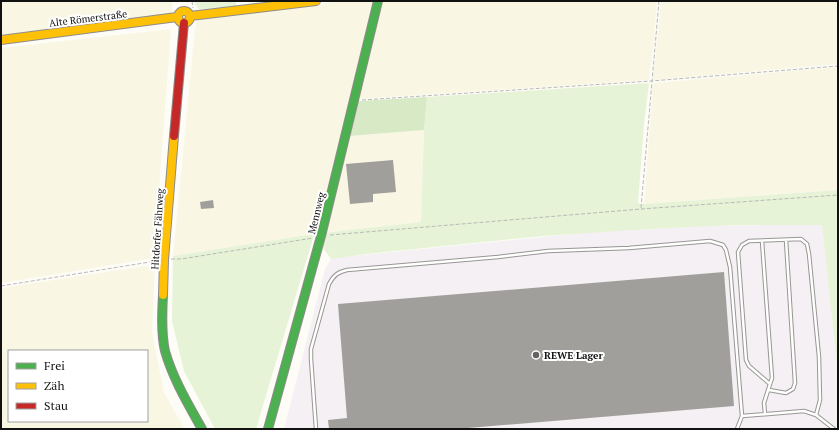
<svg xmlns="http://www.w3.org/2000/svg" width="839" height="430" font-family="'PT Serif',serif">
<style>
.industrial{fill:#f5f0f3}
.farmland{fill:#f9f7e4;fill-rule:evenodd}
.green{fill:#e7f3d7}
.forest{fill:#d8eac5}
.building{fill:#a19f9c}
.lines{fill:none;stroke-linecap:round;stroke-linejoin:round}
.lane-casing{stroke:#979795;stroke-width:4.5}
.fast-casing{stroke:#8e8d8b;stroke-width:10}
.slow-casing{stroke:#8e8d8b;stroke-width:10}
.jam-casing{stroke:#8e8d8b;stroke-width:10}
.path{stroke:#b9b9b8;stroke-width:1;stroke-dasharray:4 2;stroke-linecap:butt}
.lane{stroke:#fffffe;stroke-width:2.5}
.fast{stroke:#4caf50;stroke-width:8}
.slow{stroke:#ffc107;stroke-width:8}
.jam{stroke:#c62828;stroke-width:8}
.poi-dot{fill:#646362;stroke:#fff;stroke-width:1.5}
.labels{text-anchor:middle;stroke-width:4;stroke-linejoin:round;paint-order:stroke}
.street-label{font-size:10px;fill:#111;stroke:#fff}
.poi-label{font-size:10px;font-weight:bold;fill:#111;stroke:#fff;text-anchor:start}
</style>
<rect width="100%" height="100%" fill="#fdfcf7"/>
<!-- industrial -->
<path class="industrial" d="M764 225H822L838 376V429H284L325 269 332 258 594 232 708 226Z"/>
<!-- farmland -->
<path class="farmland" d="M1 1H173L171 14 1 35Z
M342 1H373L353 90 329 182 336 181 349 136 424 130 421 222 314 234 173 256 195 29 198 18Z
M381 1H657L654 41 649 80 358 99Z
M661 1H838V64L653 80Z
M171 29 154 258 1 283V48Z
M838 67V190L644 204 653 83Z
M145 266 155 267 152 332 164 393 185 429H1V288ZM9 351H147V421H9Z"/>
<!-- green -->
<path class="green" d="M195 1H236V6L199 9 194 3Z
M649 83 644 124 638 203 644 204 838 190V376L822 225H736L650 229 543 236 366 254 331 259 314 235 256 429H215L184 371 172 321 173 256 314 234 421 222 424 130 427 97Z"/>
<!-- forest -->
<path class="forest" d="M427 97 424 130 349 136 357 101Z"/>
<!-- building -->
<path class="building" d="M393 160 396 192 373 194V202L350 204 346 164Z
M213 200 214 208 201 209 200 202Z
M724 272 734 406 456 429H329L328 420 347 418 338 304Z"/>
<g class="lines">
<!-- lane casing -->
<g class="lane-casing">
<path id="lane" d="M762 241 772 378 770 384
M769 390 786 393 793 389 795 383 786 240
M765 414 764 403 770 384 749 366 746 360 738 252 742 245 749 241 801 239 807 244 809 254 819 357 820 400 816 415
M742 416 804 411 816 415 834 429
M316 429 311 359V349L329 284C334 275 338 272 347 270L498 257 548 251 629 248 710 241 723 245 726 250 730 267 742 416 737 429"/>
</g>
<!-- fast casing -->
<g class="fast-casing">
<path id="fast" d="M163 295C162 313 161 333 165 351 173 379 188 404 202 429
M268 429 321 236 378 1"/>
</g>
<!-- slow casing -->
<g class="slow-casing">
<path id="slow" d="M178 17a6 6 0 1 1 12 0a6 6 0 1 1-12 0Z
M190 16 316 1
M1 40 177 17
M163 295 164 260 174 136"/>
</g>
<!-- jam casing -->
<g class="jam-casing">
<path id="jam" d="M174 136 184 23"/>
</g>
<!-- path -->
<path class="path" d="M192 1 193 8
M362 100 651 81 838 66
M641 208 659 1
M330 235 641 209 838 195
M171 259H181L313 238
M1 286 156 261"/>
<!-- lane -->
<use href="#lane" class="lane"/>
<!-- fast -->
<use href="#fast" class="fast"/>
<!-- slow -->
<use href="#slow" class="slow"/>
<!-- jam -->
<use href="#jam" class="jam"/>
</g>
<!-- markers -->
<circle class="poi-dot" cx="536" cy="355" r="4"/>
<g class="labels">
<!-- street labels -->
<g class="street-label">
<text transform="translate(88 18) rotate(-7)" y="4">Alte Römerstraße</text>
<text transform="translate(316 213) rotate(-76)" y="4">Mennweg</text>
<text transform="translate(157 229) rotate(-86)" y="4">Hitdorfer Fährweg</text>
</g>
<!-- poi labels -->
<g class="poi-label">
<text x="544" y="359">REWE Lager</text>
</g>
</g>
<!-- border -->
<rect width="839" height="430" fill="none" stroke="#111111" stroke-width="4"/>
<!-- legend -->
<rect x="8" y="350" width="140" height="72" fill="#ffffff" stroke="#a0a0a0"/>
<rect x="16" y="363" width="20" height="6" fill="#4caf50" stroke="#a0a0a0"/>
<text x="44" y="370" font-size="12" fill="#111111">Frei</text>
<rect x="16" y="383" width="20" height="6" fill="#ffc107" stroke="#a0a0a0"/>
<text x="44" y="390" font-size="12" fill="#111111">Zäh</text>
<rect x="16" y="403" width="20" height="6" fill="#c62828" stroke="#a0a0a0"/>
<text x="44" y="410" font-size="12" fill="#111111">Stau</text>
</svg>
